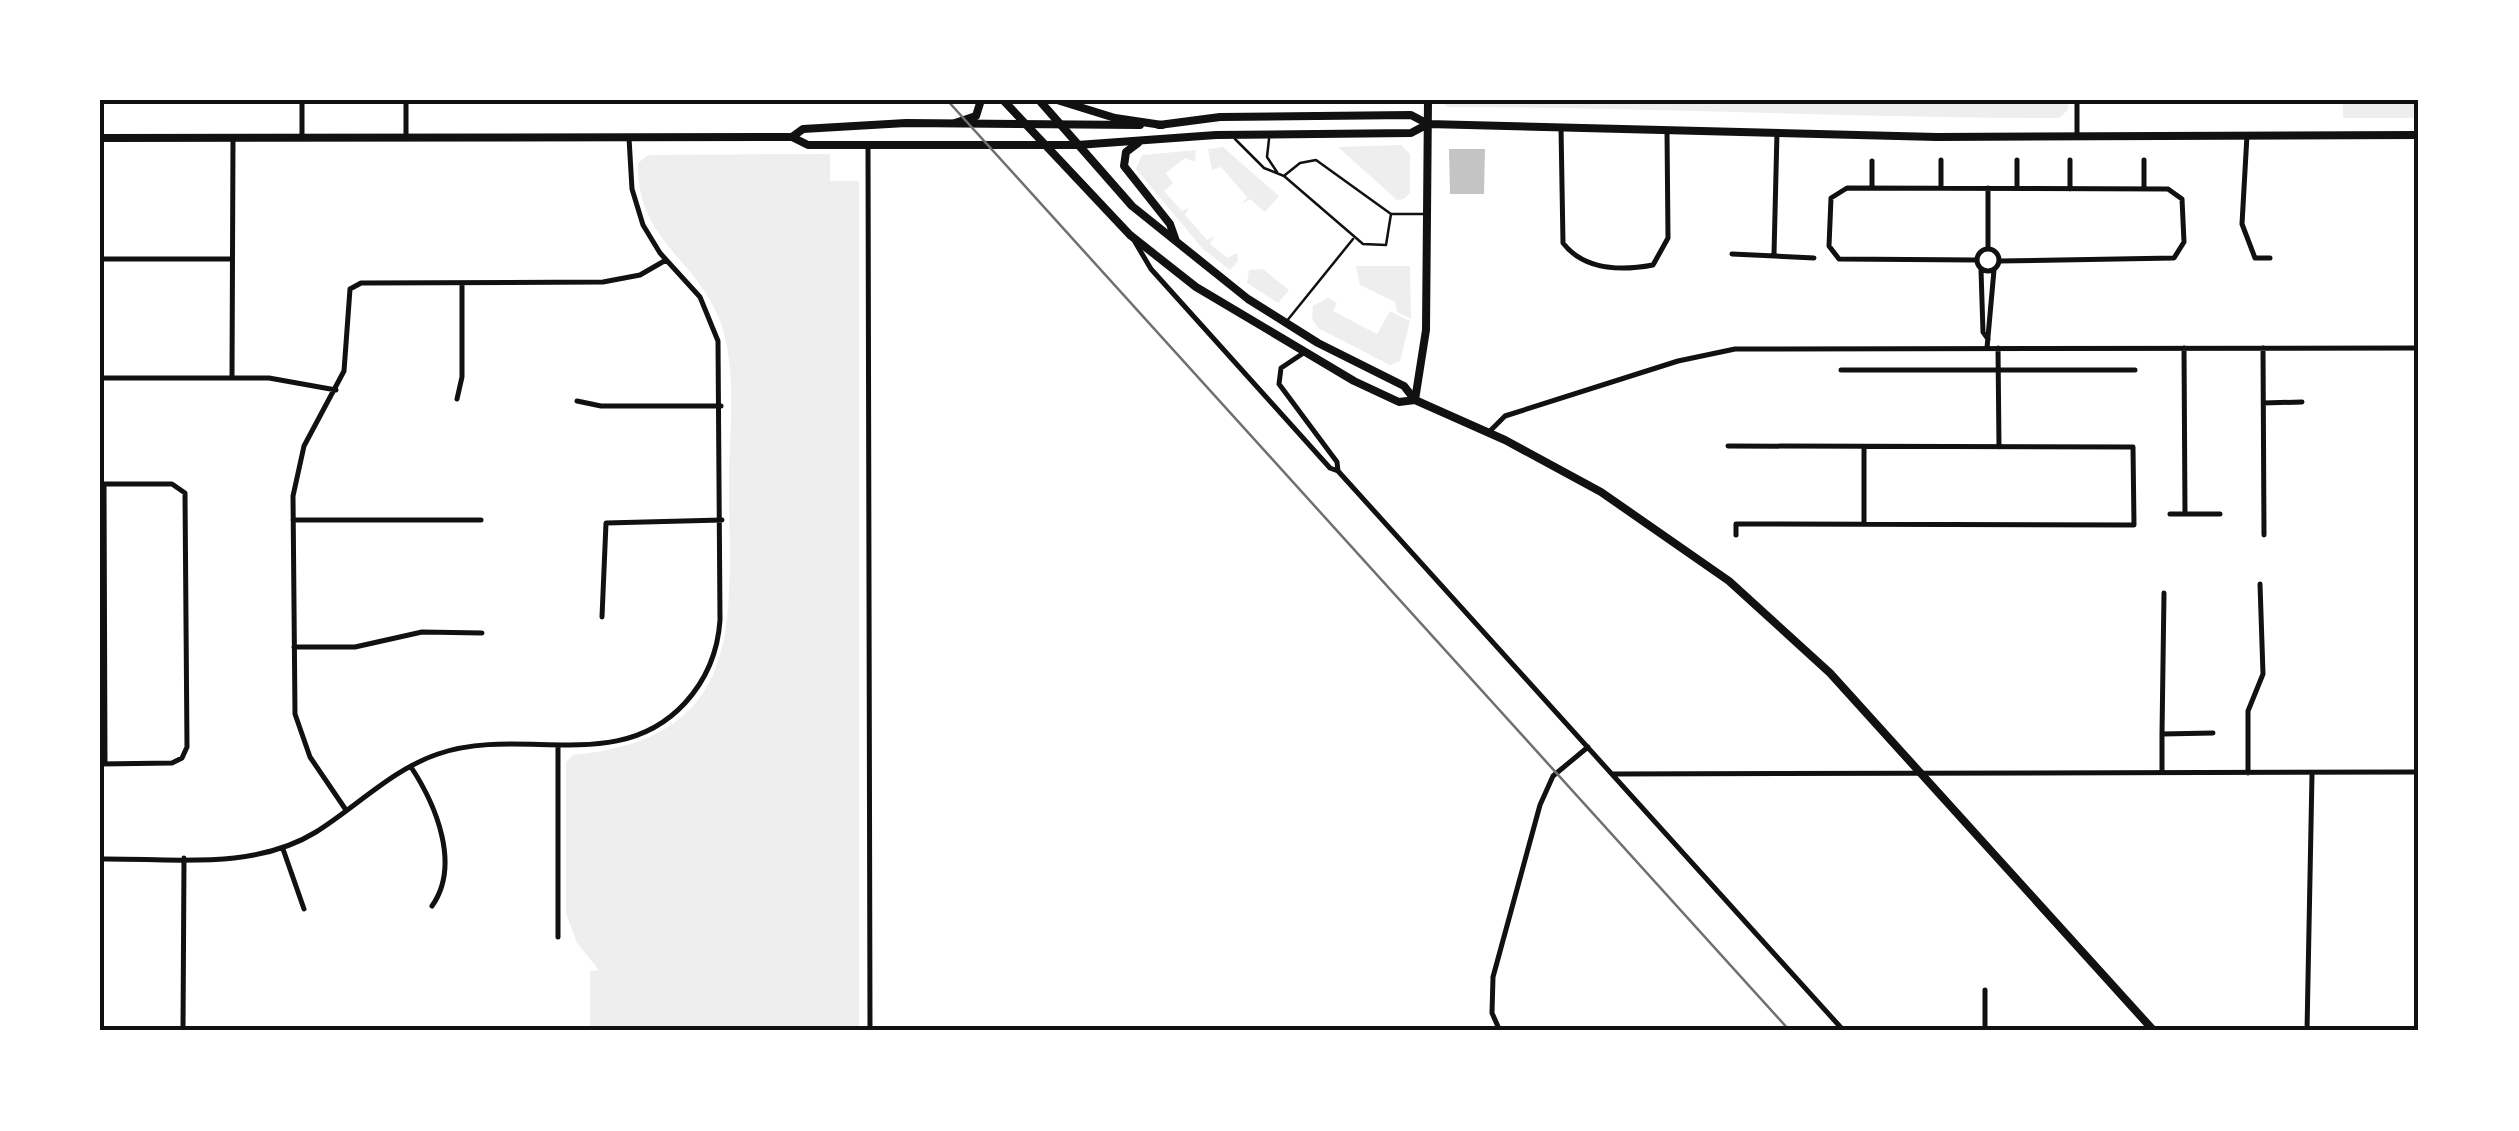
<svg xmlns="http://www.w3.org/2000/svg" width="2519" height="1131" font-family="Arial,sans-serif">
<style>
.green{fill:#eee}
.building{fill:#c4c4c4}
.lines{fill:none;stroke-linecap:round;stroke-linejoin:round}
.service{stroke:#111;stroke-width:2.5}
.minor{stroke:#111;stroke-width:5}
.tertiary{stroke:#111;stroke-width:8}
.secondary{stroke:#111;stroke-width:8}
.rail{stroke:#707070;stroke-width:2.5}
.neatline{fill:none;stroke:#111;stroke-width:4}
</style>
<rect width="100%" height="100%" fill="#fff"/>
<!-- green -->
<path class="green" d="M1438 100H2068V110L2059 118C1855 118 1652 107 1448 107Z
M2343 100H2419V118H2343Z
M1401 145 1410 154V193L1404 199 1397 200 1338 147Z
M1223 147 1279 196 1265 212 1250 199 1242 204 1247 197 1221 167 1212 170 1208 149Z
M1196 150 1195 162 1185 158 1166 173 1173 183 1164 191 1182 211 1189 208 1185 215 1207 240 1214 236 1210 244 1228 258 1237 253 1238 261 1230 270 1203 249 1136 169 1142 155Z
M830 154V181H859V1031H590V971L599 970 577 943 566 913V762L573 755C750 738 729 619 729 481 729 430 738 370 720 321 697 259 636 240 638 163L648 155Z
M1356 266H1410L1411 319 1397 312 1395 302 1360 285Z
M1263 269 1289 290 1278 303 1247 283 1249 270Z
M1328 298 1337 303 1333 311 1377 334 1390 311 1410 321 1400 361 1390 365 1318 328 1312 318 1313 306Z"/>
<!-- building -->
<path class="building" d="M1449 149H1485L1484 194H1450Z"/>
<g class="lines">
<!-- service -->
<path class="service" d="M1235 139 1264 168 1284 176 1363 244 1386 245 1391 214
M1269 139 1267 157 1277 172
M1285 175 1300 163 1316 160 1391 214H1424
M1286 322 1353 239"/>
<!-- minor -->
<path class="minor" d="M2077 100V136
M1561 127 1563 243C1584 270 1621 271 1653 265L1668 238 1667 131
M2247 135 2242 224 2255 258H2270
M406 137V100
M302 138V100
M868 145 870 1031
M2017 160V188
M1872 188V161
M1941 188V160
M2070 189V160
M2144 189V160
M1135 242 1151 269 1330 468 1338 471 1844 1031
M1977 260a11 11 0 1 1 22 0a11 11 0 1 1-22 0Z
M1988 249V188
M1732 254 1814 258
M1774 254 1777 132
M100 259H232
M1976 260 1839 259 1829 246 1831 198 1847 188 2168 189 2182 199 2184 242 2174 258 1999 261
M1981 270 1983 332 1988 339
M1987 348 1994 270
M1998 348 1999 447
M2184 348 2185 514
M2263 348 2264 535
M1302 354 1281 368 1279 384 1337 462 1338 471
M1841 370H2135
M232 377 233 138
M100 378H269L336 390
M457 399 462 377V283
M577 401 601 406H721
M2263 403 2302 402
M1489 432 1505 416 1678 361 1735 349 2419 348
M1728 446 2133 447 2134 525 1736 524V535
M1864 447V524
M100 484H172L185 493 187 747 182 758 172 763 100 764
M104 484 105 764
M2170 514H2220
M293 520H481
M602 617 606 523 722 520
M294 647H355L422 632 482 633
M2162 734 2164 593
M558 746V937
M411 767C436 805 461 865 432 906
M2162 772V734L2213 733
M2248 773V711L2263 674 2260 584
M1612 774 2419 772
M346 810 310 757 295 714 293 496 304 446 344 371 350 289 361 283 603 282 640 275 666 260
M283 849 304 909
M100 859C171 858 253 871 316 832 356 807 393 769 438 754 521 725 618 776 685 703 706 680 718 651 720 620L718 341 700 297 660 253 643 225 632 189 629 138
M1985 990V1031
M183 1031 184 858
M1500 1031 1492 1013 1493 977 1540 805 1553 776 1588 747
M2307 1031 2312 774"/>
<!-- tertiary -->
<path class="tertiary" d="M1159 125 1220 117 1411 115 1428 124 1937 137 2419 135
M792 137 803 129 906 123 1140 125
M100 138 792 137 808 145H1077L1216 135 1411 133 1428 124
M1415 400 1426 330 1428 100"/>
<!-- secondary -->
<path class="secondary" d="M1003 100 1130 235 1196 287 1354 381 1399 402 1415 400
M1039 100 1132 206 1248 299 1318 343 1404 386 1415 400 1505 440 1601 492 1729 581 1830 673 2154 1031
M1057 100 1115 118 1162 125
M955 123 976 116 981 100
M1138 143 1126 152 1124 166 1170 224 1176 241"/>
<!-- rail -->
<path class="rail" d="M947 100 1790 1031"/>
</g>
<!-- border -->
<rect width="2519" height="1131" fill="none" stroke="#ffffff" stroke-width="205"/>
<rect x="102" y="102" width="2314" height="926" class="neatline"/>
</svg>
